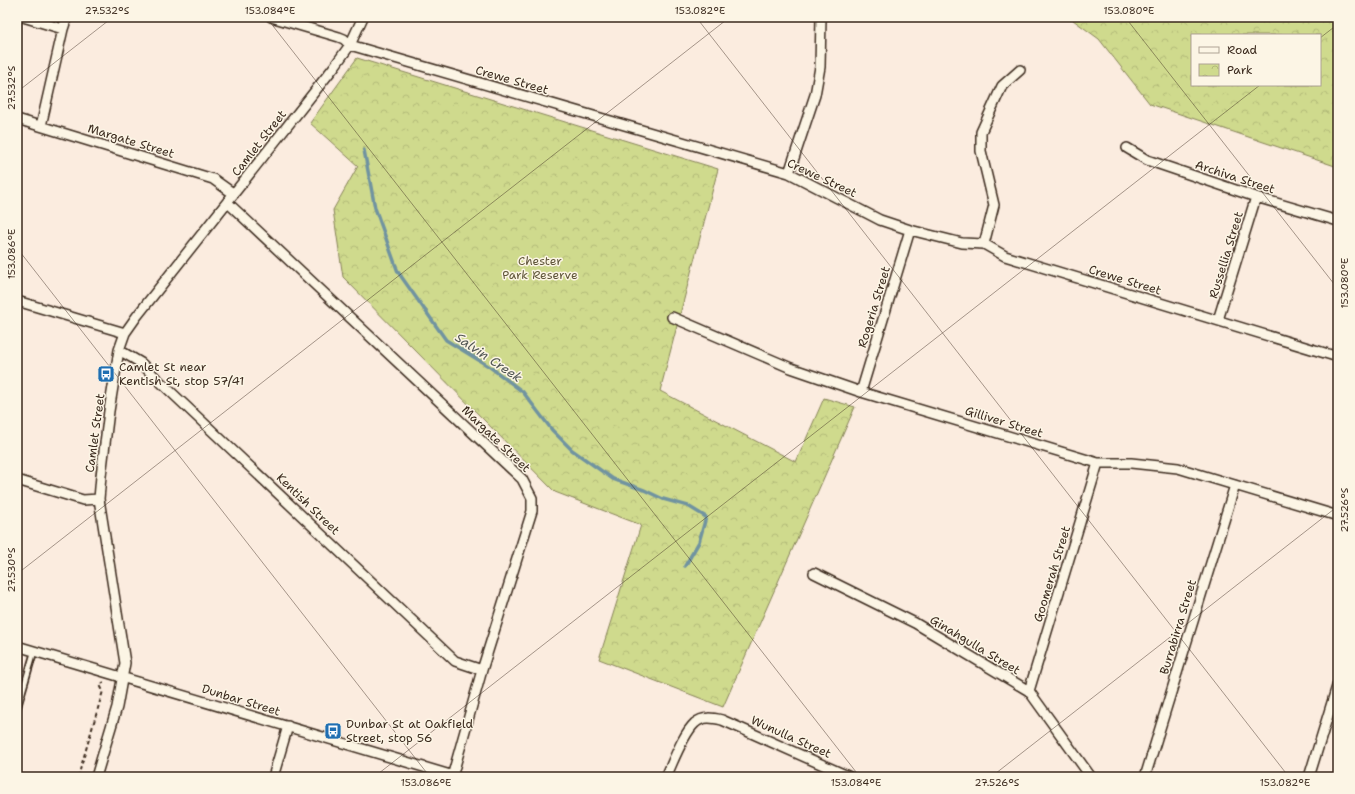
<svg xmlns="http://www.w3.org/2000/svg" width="1355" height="794" font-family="'Shantell Sans',sans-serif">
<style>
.park{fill:url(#park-crowns);stroke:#858256;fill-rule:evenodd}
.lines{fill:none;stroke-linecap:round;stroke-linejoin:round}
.stream{stroke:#7093a0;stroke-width:3.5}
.lane-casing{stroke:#3b2a1e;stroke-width:8}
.street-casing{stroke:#3b2a1e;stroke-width:12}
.path{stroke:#3b2a1e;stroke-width:2;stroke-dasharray:4 3;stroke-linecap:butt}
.lane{stroke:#fcf5e5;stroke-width:4.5}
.street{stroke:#fcf5e5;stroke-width:9}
.ticks{fill:none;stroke:#3b2a1e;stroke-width:1;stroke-opacity:0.45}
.labels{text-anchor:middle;stroke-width:3;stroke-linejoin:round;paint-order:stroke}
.street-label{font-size:12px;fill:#3b2a1e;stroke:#fcf5e5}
.park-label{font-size:12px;fill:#60563a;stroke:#fcf5e5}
.poi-label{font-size:12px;fill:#3b2a1e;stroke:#fcf5e5;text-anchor:start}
.water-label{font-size:13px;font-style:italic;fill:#515654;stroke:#fcf5e5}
.neatline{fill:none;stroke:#3b2a1e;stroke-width:1.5}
.ticks-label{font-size:10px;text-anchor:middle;fill:#3b2a1e}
</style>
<defs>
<pattern id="park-crowns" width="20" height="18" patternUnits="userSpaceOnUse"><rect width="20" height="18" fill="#cfda8d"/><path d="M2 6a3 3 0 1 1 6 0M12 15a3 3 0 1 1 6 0" fill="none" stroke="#b3bb79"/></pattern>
</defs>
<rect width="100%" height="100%" fill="#fbecdf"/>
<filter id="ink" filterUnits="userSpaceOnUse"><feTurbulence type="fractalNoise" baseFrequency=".025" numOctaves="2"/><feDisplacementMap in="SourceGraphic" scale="8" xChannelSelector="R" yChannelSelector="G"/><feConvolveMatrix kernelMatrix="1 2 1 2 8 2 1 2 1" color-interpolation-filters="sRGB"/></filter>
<g filter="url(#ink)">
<!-- park -->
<path class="park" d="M1069 17H1338V167L1150 104 1099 39ZM1192 35H1320V85H1192Z
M357 58 718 169 660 391 796 462 824 398 855 407 723 707 599 659 641 525 555 492 343 277 333 210 358 166 310 123Z"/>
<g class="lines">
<!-- stream -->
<path class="stream" d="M364 150 375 208 398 272 446 340 490 367 523 392 552 430 572 450 613 479 644 490 663 499 688 506 706 517 699 542 685 566"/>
<!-- lane casing -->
<g class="lane-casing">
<path id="lane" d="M17 710 34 652"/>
</g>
<!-- street casing -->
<g class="street-casing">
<path id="street" d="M23 17 63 29
M271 17 339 37 344 39 350 45 789 173 880 220 910 230 962 243 984 244 1005 256 1338 357
M17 119 213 179 234 194
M41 126 63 29 67 17
M1127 148 1147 160 1256 197 1338 221
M789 173 815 95 820 67 821 17
M227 202 522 479 532 498V511L482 670 452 777
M984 244 994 205 981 151V132L1002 86 1020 70
M17 301 125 333
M672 317 791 368 861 392 1098 463H1131L1178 468 1338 516
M1218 320 1256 197
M119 350 141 363 152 374 455 661 482 670
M861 392 910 230
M17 480 83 500 99 499
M814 573 915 623 1029 691 1091 777
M17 646 457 777
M1029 691 1098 463
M96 777 117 707 125 663 99 499 101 476 109 411 119 350 125 333 137 316 334 67 350 45 363 17
M273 777 288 726
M666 777C673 762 683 734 695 723 703 716 713 718 722 720L850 777
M1145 777 1235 485
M1309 777 1338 683"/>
</g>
<!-- path -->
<path class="path" d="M78 777 103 691 100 685 104 682"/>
<!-- lane -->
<use href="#lane" class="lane"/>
<!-- street -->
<use href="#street" class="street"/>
</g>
</g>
<!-- ticks -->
<path class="ticks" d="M266 17 860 777M696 17 1289 777M1125 17 1338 289M1320 38 1338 24M17 92 113 17M17 248 430 777M17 574 730 17M374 777 1260 85M991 777 1338 506"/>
<!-- icons -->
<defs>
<g id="bus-square" transform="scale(0.9)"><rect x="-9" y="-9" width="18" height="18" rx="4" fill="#1f6fb2" stroke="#fcf5e5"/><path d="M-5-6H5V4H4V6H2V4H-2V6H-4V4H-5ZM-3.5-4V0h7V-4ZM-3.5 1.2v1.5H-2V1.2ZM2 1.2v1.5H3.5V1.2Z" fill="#fff"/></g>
</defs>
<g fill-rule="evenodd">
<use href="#bus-square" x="106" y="374"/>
<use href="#bus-square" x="333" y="731"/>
</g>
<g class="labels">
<!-- street labels -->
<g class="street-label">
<text transform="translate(512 80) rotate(16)" y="4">Crewe Street</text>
<text transform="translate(131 141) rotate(17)" y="4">Margate Street</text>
<text transform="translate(259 143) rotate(-52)" y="4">Camlet Street</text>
<text transform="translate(1235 177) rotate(18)" y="4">Archiva Street</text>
<text transform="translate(822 178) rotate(25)" y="4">Crewe Street</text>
<text transform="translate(1226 255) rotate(-73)" y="4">Russellia Street</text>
<text transform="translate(1125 280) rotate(17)" y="4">Crewe Street</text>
<text transform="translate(874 307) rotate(-73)" y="4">Rogeria Street</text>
<text transform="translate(1004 422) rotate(17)" y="4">Gilliver Street</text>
<text transform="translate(95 433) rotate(-82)" y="4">Camlet Street</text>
<text transform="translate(496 439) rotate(44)" y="4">Margate Street</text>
<text transform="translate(308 504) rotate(44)" y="4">Kentish Street</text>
<text transform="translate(1052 574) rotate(-73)" y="4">Goomerah Street</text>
<text transform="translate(1178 627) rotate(-73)" y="4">Burrabirra Street</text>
<text transform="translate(975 645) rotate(31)" y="4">Ginahgulla Street</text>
<text transform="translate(241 700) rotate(17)" y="4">Dunbar Street</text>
<text transform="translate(791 737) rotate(24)" y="4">Wunulla Street</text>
</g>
<!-- park labels -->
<g class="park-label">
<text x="540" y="265">Chester<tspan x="540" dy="14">Park Reserve</tspan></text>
</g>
<!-- poi labels -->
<g class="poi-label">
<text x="119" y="371">Camlet St near<tspan x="119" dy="14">Kentish St, stop 57/41</tspan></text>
<text x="346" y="728">Dunbar St at Oakfield<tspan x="346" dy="14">Street, stop 56</tspan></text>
</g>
<!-- water labels -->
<g class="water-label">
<text transform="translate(489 357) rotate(34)" y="5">Salvin Creek</text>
</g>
</g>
<!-- margin -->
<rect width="1355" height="794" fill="none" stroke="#fcf5e5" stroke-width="44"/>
<!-- legend -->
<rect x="1191" y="34" width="130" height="52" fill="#fcf5e5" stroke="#afa495"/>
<rect x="1199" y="47" width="20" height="6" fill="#fcf5e5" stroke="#afa495"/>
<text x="1227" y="54" font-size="12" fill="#3b2a1e">Road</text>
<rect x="1199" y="64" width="20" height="12" fill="url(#park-crowns)" stroke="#afa495"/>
<text x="1227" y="74" font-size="12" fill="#3b2a1e">Park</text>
<rect x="22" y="22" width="1311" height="750" class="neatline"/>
<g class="ticks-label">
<text x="107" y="14">27.532°S</text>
<text x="270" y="14">153.084°E</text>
<text x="700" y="14">153.082°E</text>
<text x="1129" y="14">153.080°E</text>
<text transform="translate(11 88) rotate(-90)" y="4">27.532°S</text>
<text transform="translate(11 254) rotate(-90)" y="4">153.086°E</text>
<text transform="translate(1344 283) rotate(-90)" y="4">153.080°E</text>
<text transform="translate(1344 510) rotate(-90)" y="4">27.526°S</text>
<text transform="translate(11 570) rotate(-90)" y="4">27.530°S</text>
<text x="426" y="786">153.086°E</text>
<text x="856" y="786">153.084°E</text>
<text x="997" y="786">27.526°S</text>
<text x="1285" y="786">153.082°E</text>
</g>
</svg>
